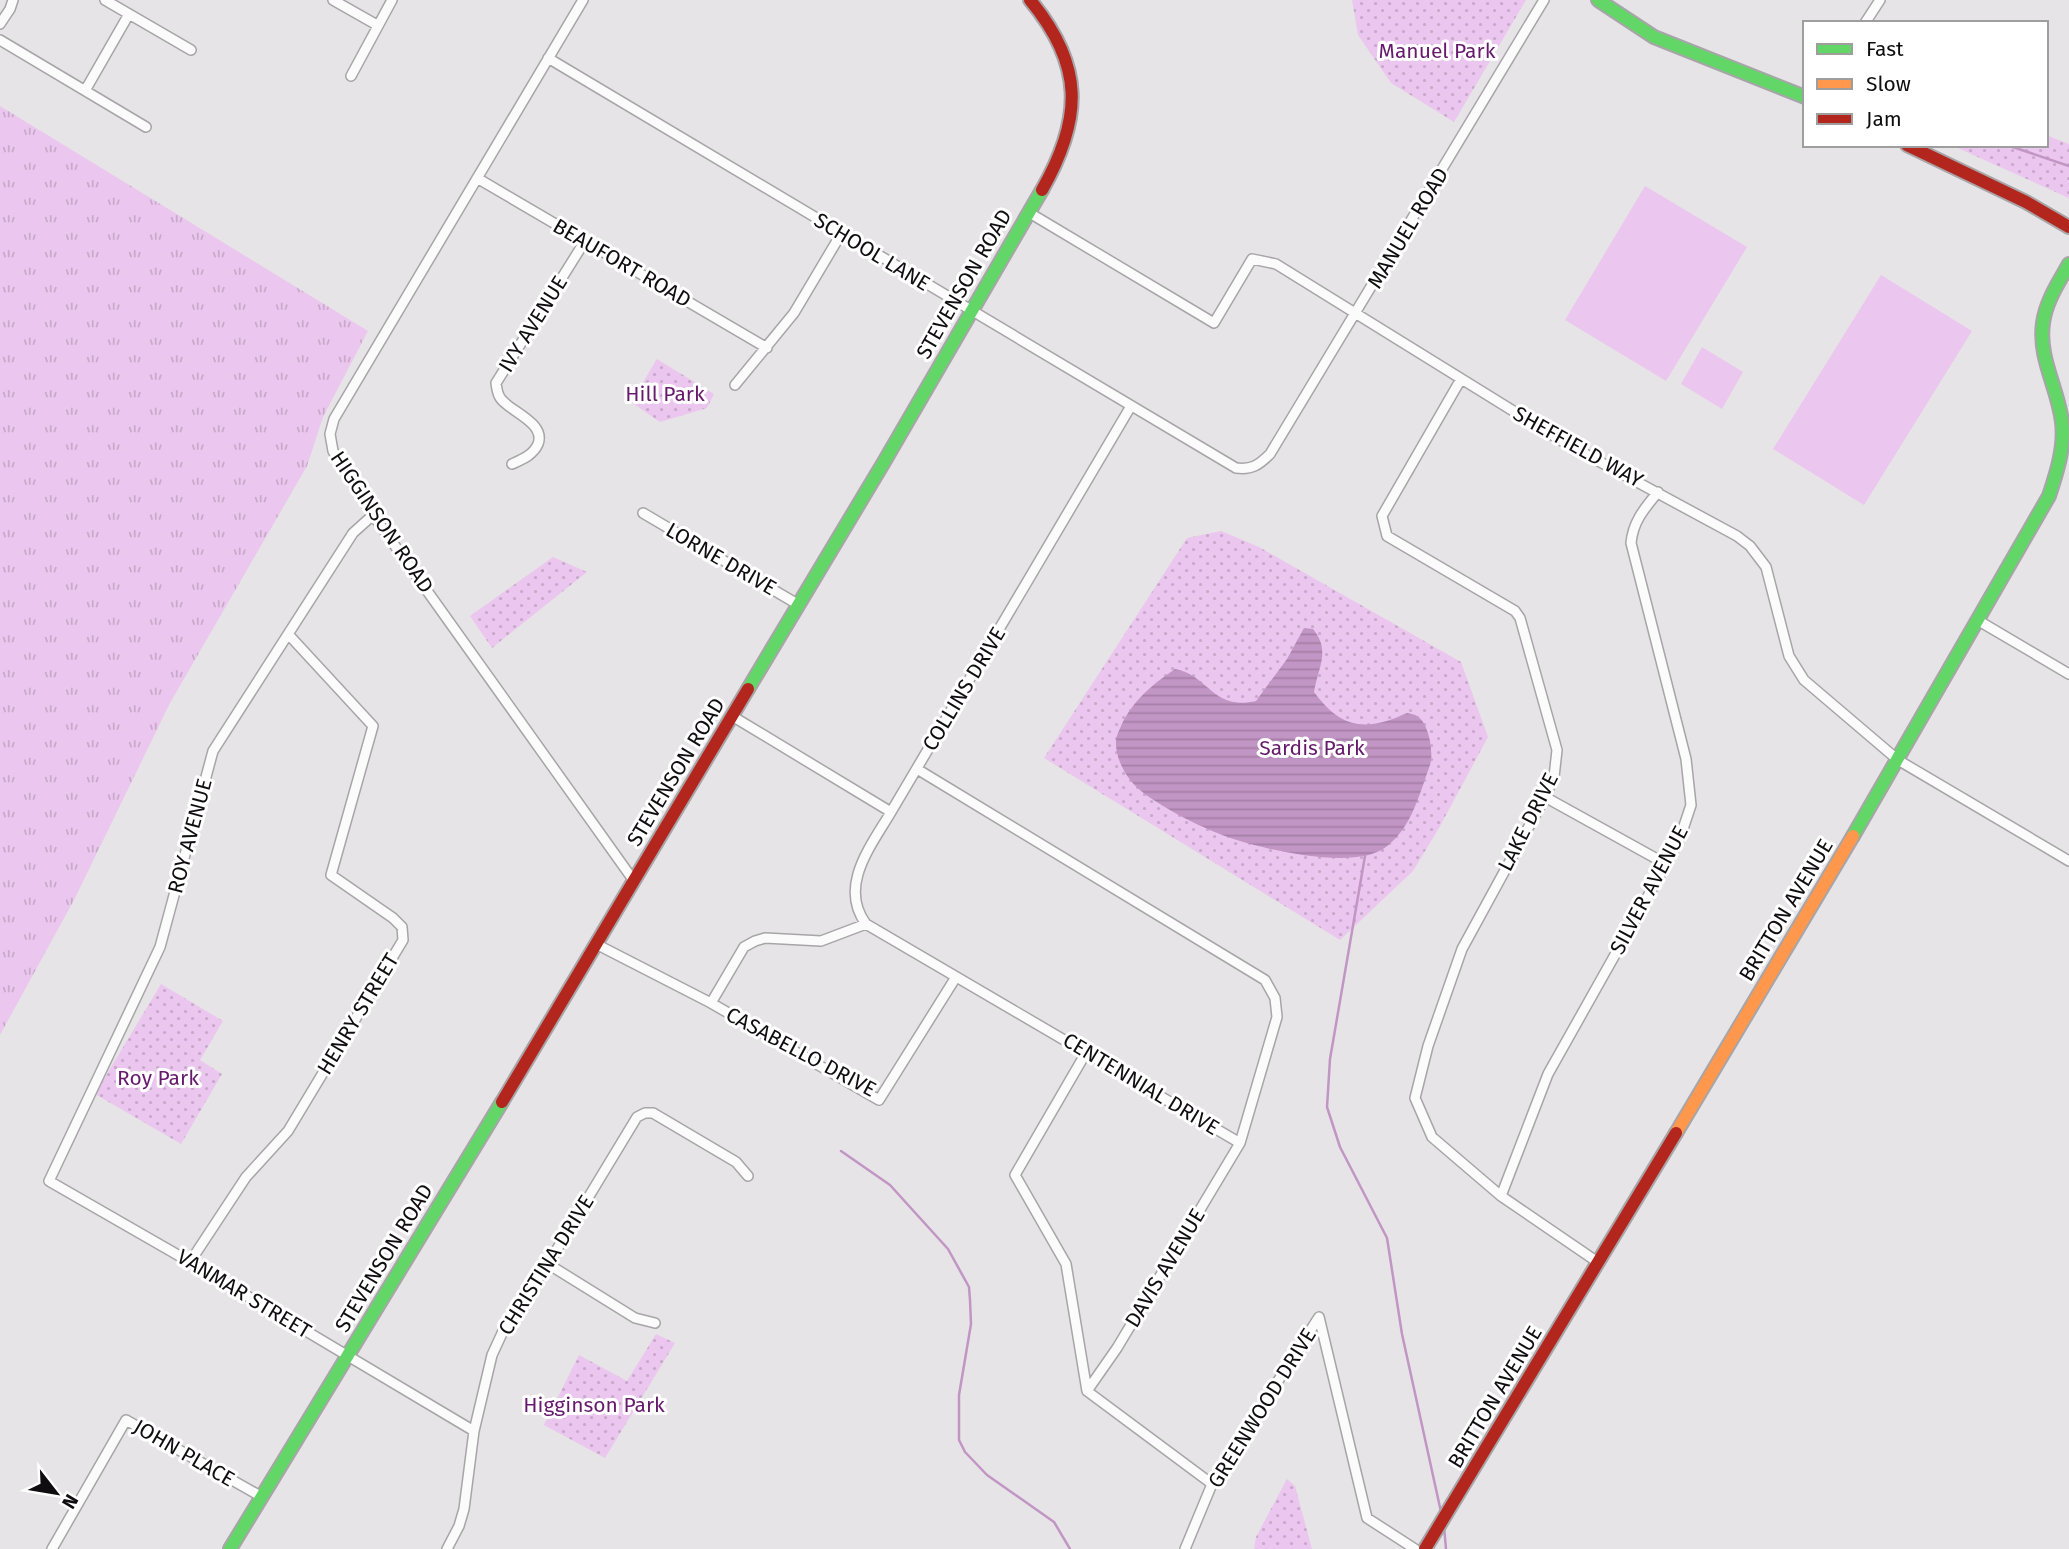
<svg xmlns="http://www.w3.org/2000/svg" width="2069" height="1549" font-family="'Fira Sans',sans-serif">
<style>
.grass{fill:url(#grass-tufts)}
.park{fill:url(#park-dots)}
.garden{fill:#ebc6ee}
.water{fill:url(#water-rules)}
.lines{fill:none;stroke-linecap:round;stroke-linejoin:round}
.stream{stroke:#c195c4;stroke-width:2.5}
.street-casing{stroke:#a7a5a7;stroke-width:12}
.fast-casing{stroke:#a7a5a7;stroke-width:16}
.slow-casing{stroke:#a7a5a7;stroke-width:16}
.jam-casing{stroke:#a7a5a7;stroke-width:16}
.street{stroke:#fbfbfb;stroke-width:9}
.fast{stroke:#63d668;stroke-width:12}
.slow{stroke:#ff974d;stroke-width:12}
.jam{stroke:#b3261e;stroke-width:12}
.labels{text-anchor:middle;stroke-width:6;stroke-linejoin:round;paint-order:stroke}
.park-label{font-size:21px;fill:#661a6c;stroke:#fff}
.street-label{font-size:21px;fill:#0f0d0f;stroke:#fff}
</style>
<defs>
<pattern id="grass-tufts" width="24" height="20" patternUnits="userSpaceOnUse" patternTransform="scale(1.75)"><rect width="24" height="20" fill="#ebc6ee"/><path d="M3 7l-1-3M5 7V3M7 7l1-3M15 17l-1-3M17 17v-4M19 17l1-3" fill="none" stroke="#c8a9cb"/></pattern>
<pattern id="park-dots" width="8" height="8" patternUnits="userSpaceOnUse" patternTransform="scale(1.75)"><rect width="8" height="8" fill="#ebc6ee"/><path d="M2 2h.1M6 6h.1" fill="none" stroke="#c8a9cb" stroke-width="1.8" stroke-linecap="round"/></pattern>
<pattern id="water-rules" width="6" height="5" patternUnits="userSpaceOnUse" patternTransform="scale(1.75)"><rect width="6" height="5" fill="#c195c4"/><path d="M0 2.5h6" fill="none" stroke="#a57fa7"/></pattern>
</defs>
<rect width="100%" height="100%" fill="#e7e4e7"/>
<!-- grass -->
<path class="grass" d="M0 106 368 331 323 417 307 466 170 703 74 900 0 1035Z"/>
<!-- park -->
<path class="park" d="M1352 0H1526L1454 122 1391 83 1358 35Z
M2046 135 2069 144V198L1951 145H2046Z
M657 359 714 394 707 408 660 422 631 402Z
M1221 531 1259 547 1461 662 1488 737 1439 828 1413 871 1340 940 1044 758 1187 538Z
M553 557 587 572 492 648 470 616Z
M161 984 223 1021 200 1060 222 1074 181 1144 95 1094Z
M656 1334 675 1343 605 1458 544 1425 579 1355 627 1381Z
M1287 1479 1295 1486 1312 1549H1254L1256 1537Z"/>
<!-- garden -->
<path class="garden" d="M1645 186 1747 247 1666 381 1565 320Z
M1881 275 1972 331 1864 505 1773 449Z
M1702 347 1743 372 1722 409 1681 384Z"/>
<!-- water -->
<path class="water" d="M1304 628 1313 629C1331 651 1318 667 1314 692 1341 729 1366 732 1407 713 1410 714 1414 714 1417 716 1429 723 1434 753 1430 765 1419 795 1412 827 1386 847 1356 870 1274 851 1240 841 1212 833 1169 812 1145 794 1129 783 1115 761 1116 741 1116 736 1119 731 1121 726 1133 700 1152 685 1175 669 1209 675 1212 711 1256 701L1287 659Z"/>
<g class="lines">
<!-- stream -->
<path class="stream" d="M2007 145 2069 166
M1365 856 1330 1059 1327 1107 1340 1147 1387 1238 1402 1334 1441 1512
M841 1151 890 1185 948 1249 969 1287 970 1300 971 1324 959 1395V1440L965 1452 987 1475 1054 1522 1070 1549
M1444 1526 1446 1549"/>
<!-- street casing -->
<g class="street-casing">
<path id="street" d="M105 0 191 50
M333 0 377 25
M583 0 334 419 330 434 333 451 373 515 634 881
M1865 23 1880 0
M0 24 10 9 13 0
M0 40 146 127
M548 58 1236 468C1252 470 1259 465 1270 454L1544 0
M351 76 392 0
M86 89 129 14
M477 178 767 348
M1028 212 1214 323 1252 259 1276 264 1565 443 1737 536 1750 546 1766 567 1789 656 1804 680 1898 760 2069 861
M1461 379 1382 516 1387 536 1515 611 1520 618 1557 750 1554 777 1545 797 1462 949 1428 1046 1415 1098 1432 1137 1501 1196 1599 1263
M735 385 794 313 841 234
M512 464C523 459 533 455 538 444 546 423 511 412 501 399 497 394 497 389 496 383L585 241
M643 513 799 605
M373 515 353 533 213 751 160 947 49 1181 190 1262 474 1431
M1979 621 2069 674
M732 716 891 812 1131 406
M1545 797 1666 864
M891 812C871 846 838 886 866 924L1240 1143 1277 1017 1275 998 1265 980 917 769
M596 944 711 1003 879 1100 956 977
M711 1003 744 947 755 941 765 938 821 941 866 924
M1087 1051 1015 1175 1066 1264 1087 1391 1212 1484
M1501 1196 1548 1074 1666 864 1681 835 1691 805 1686 759 1631 543C1633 521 1645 508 1658 492
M190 1262 246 1177 288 1131 403 940 402 927 393 918 331 875 373 726 288 634
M548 1264 635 1318 655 1323
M1087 1391 1117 1348 1240 1143
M52 1549 126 1420 262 1497
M447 1549 459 1526 464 1509 474 1431 492 1355 504 1329 548 1264 637 1117 645 1113H653L736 1162 748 1176
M1185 1549 1212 1484 1319 1317 1367 1518 1415 1549"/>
</g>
<!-- fast casing -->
<g class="fast-casing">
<path id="fast" d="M1598 0 1654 37 1805 97
M748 689 884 462 1042 190
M1853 836 2049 496C2057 472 2065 447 2062 422 2058 388 2038 358 2043 323 2046 301 2059 282 2069 264
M230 1549 502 1102"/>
</g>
<!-- slow casing -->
<g class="slow-casing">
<path id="slow" d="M1676 1133 1853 836"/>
</g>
<!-- jam casing -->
<g class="jam-casing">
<path id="jam" d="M1030 0C1084 65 1083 118 1042 190
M1907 145 2026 202 2069 227
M502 1102 748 689
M1425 1549 1676 1133"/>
</g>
<!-- street -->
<use href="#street" class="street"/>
<!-- fast -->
<use href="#fast" class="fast"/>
<!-- slow -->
<use href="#slow" class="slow"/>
<!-- jam -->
<use href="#jam" class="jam"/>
</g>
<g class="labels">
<!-- park labels -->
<g class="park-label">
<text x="1437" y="58">Manuel Park</text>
<text x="665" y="401">Hill Park</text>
<text x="1312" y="755">Sardis Park</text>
<text x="158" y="1085">Roy Park</text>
<text x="594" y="1412">Higginson Park</text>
</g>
<!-- street labels -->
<g class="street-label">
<text transform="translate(1408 228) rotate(-59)" y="7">MANUEL ROAD</text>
<text transform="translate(872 252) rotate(31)" y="7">SCHOOL LANE</text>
<text transform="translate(622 263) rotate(30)" y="7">BEAUFORT ROAD</text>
<text transform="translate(964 284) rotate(-60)" y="7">STEVENSON ROAD</text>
<text transform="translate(533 324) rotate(-58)" y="7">IVY AVENUE</text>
<text transform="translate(1578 447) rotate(29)" y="7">SHEFFIELD WAY</text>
<text transform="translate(382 522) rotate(56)" y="7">HIGGINSON ROAD</text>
<text transform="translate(721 559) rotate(30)" y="7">LORNE DRIVE</text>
<text transform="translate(964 689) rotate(-59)" y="7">COLLINS DRIVE</text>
<text transform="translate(676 772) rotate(-59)" y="7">STEVENSON ROAD</text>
<text transform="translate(1528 822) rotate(-63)" y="7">LAKE DRIVE</text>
<text transform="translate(190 836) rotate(-75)" y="7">ROY AVENUE</text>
<text transform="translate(1649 890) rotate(-62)" y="7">SILVER AVENUE</text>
<text transform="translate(1786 910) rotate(-59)" y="7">BRITTON AVENUE</text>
<text transform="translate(358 1014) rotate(-59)" y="7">HENRY STREET</text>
<text transform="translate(801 1052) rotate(28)" y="7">CASABELLO DRIVE</text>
<text transform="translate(1141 1084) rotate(31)" y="7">CENTENNIAL DRIVE</text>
<text transform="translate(384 1258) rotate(-59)" y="7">STEVENSON ROAD</text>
<text transform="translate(546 1265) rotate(-58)" y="7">CHRISTINA DRIVE</text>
<text transform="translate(1165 1268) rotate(-59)" y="7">DAVIS AVENUE</text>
<text transform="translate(244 1294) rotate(31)" y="7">VANMAR STREET</text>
<text transform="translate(1495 1397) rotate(-59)" y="7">BRITTON AVENUE</text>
<text transform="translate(1262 1408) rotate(-58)" y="7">GREENWOOD DRIVE</text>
<text transform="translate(184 1453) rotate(30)" y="7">JOHN PLACE</text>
</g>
</g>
<!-- legend -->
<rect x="1803" y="21" width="245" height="126" fill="#ffffff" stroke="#9f9e9f" stroke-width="2"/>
<rect x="1817" y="44" width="35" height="10" fill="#63d668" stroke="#9f9e9f" stroke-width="2"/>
<text x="1866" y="56" font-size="21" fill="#0f0d0f">Fast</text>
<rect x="1817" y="79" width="35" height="10" fill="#ff974d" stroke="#9f9e9f" stroke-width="2"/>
<text x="1866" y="91" font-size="21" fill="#0f0d0f">Slow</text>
<rect x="1817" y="114" width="35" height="10" fill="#b3261e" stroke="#9f9e9f" stroke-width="2"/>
<text x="1866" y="126" font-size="21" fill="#0f0d0f">Jam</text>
<!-- north arrow -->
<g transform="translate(56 1493) rotate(121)" stroke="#ffffff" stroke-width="5" paint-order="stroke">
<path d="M0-5L12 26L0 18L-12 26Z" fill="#0f0d0f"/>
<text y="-10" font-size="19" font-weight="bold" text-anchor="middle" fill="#0f0d0f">N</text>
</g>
</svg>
